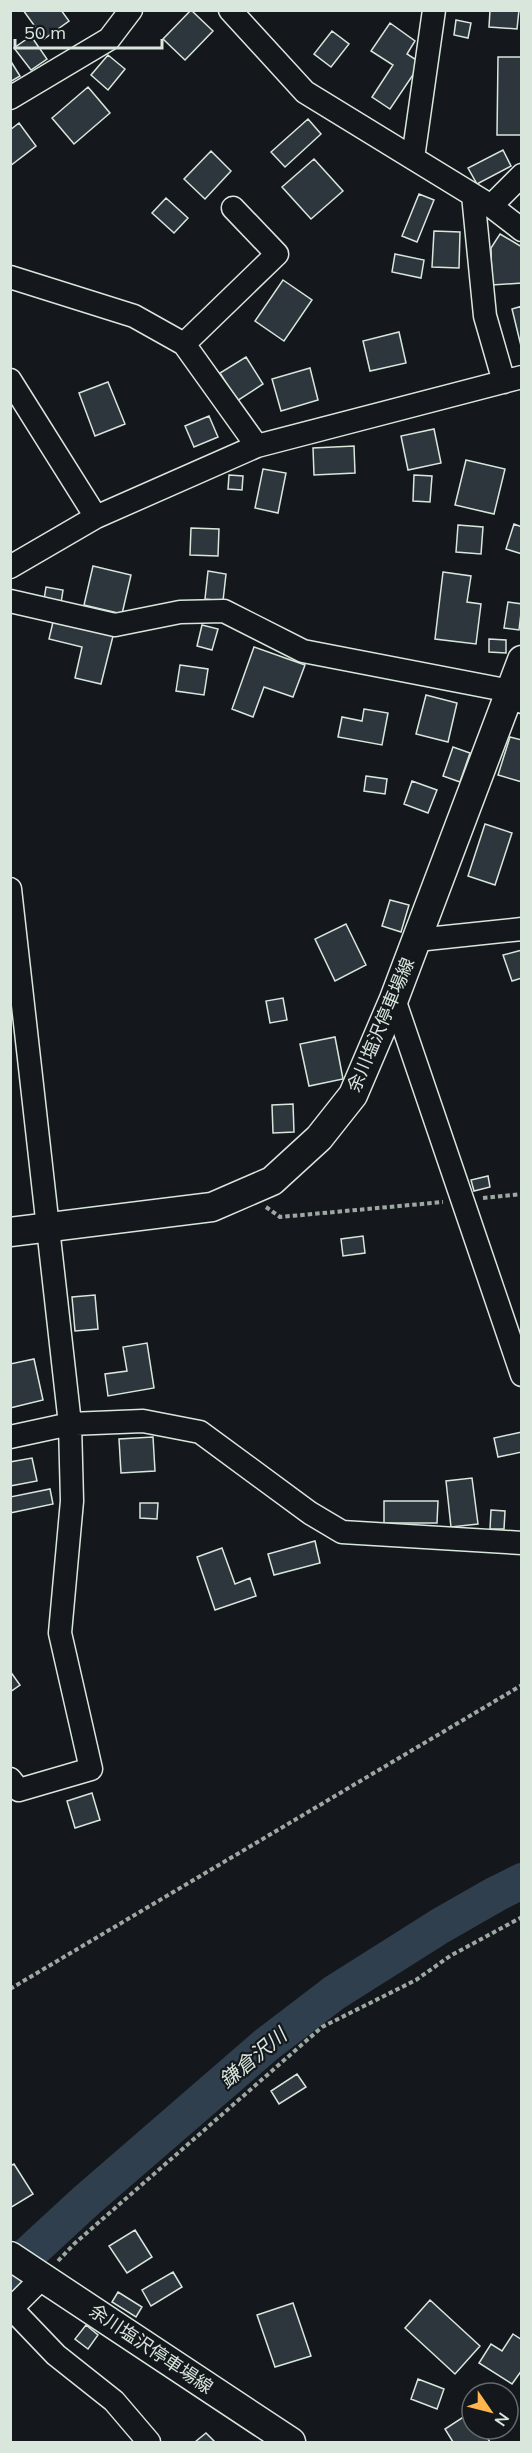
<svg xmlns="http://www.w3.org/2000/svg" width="532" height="2453" font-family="Mulish,'Noto Sans JP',sans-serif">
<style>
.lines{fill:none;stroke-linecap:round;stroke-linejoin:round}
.river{stroke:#2f3f4d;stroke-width:36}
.building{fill:#2c363c;stroke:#d8e6dc;stroke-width:1.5}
.minor-casing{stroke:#d8e6dc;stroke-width:25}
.major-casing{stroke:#d8e6dc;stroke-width:31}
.path{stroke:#9da8a2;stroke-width:4;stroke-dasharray:4.5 3;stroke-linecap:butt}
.minor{stroke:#14181c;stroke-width:22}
.major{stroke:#14181c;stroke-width:28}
.labels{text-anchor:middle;stroke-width:4.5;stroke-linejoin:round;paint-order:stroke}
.street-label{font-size:18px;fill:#d8e6dc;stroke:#14181c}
.water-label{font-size:20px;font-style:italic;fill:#d8e6dc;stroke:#14181c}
</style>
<rect width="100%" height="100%" fill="#14181c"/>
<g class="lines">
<!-- river -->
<path class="river" d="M10 2271 87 2200 266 2045 334 1993 440 1926 496 1894 522 1881"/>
</g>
<!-- building -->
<path class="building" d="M23 10H61L69 21 44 39Z
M191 10 213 31 185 60 163 39Z
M490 10H519L517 29 489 27Z
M456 20 471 23 468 38 454 35Z
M390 23 415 41 407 54 421 63 390 109 372 97 393 65 371 51Z
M332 31 349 44 331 67 314 54Z
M31 36 47 59 31 70 14 48Z
M108 55 125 69 108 90 91 75Z
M498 57H522V135H497Z
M10 60 20 76 10 82Z
M88 87 110 113 74 144 52 118Z
M308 119 321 134 285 167 271 152Z
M19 123 36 146 10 166V130Z
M503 150 511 166 477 184 468 168Z
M211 151 231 171 205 199 184 179Z
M314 159 343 191 311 219 282 187Z
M419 194 434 200 417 242 402 236Z
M166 198 188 218 174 233 152 213Z
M434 231 460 232 459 268 432 267Z
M500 234 522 247V283L492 285 491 248Z
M395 254 424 260 421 278 392 272Z
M283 280 312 300 284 341 255 321Z
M522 306V346H521L512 309Z
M399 332 406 363 370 371 363 341Z
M246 357 263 384 237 401 220 373Z
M310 368 318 400 281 411 272 379Z
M108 382 125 424 95 436 79 393Z
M209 416 218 437 194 447 185 426Z
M434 429 441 463 408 470 401 436Z
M354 446 355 473 314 475 313 448Z
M466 460 505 469 494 514 455 505Z
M263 469 286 473 278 513 255 508Z
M229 475 243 476 242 490 228 489Z
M414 475 432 476 430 502 413 501Z
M514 524 522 527V554L506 549Z
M458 525 483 527 481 554 456 552Z
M191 528 219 529 218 556 190 555Z
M93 566 131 575 122 614 84 605Z
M208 571 226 574 223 601 205 599Z
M443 572 471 576 467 602 481 604 476 644 435 639Z
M46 587 63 590 61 603 44 600Z
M508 602 522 604 519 630 504 628Z
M53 622 113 636 101 684 75 678 82 647 49 639Z
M202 625 218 629 212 650 197 646Z
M489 639 506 640V653L489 652Z
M254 647 305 665 293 697 264 687 253 717 232 709Z
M180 665 208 669 204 695 176 691Z
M426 695 457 703 448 742 416 734Z
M364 709 388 713 382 745 338 737 342 717 362 721Z
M510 737 522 740V782L498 775Z
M453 747 470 753 460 782 443 776Z
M366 776 387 779 385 794 364 791Z
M412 781 437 790 428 813 404 804Z
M485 824 512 833 495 885 468 876Z
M390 900 409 905 401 932 382 926Z
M346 924 366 965 335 981 315 939Z
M522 950V978L512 981 503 955Z
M283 998 287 1020 270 1023 266 1001Z
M335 1037 343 1079 309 1086 300 1044Z
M293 1104 294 1132 273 1133 272 1105Z
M488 1176 490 1187 474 1191 471 1180Z
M363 1236 365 1253 343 1256 341 1239Z
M95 1295 98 1329 75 1331 72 1297Z
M147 1343 154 1388 108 1396 105 1374 127 1371 123 1347Z
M34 1359 43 1400 10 1408V1364Z
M522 1432V1452L498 1457 494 1438Z
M153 1437 155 1471 121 1473 119 1439Z
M32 1458 37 1481 10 1486V1462Z
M472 1478 478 1524 451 1527 446 1481Z
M50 1489 53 1504 10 1513V1497Z
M384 1501H438L437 1523H384Z
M140 1503H158L157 1519 140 1518Z
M491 1510 505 1511 504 1529H490Z
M315 1541 320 1563 274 1575 268 1554Z
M222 1548 235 1584 250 1578 256 1596 215 1610 197 1557Z
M10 1671 20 1685 10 1692Z
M92 1793 100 1820 75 1828 67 1801Z
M297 2074 306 2087 279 2104 271 2091Z
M14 2164 33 2194 10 2208V2166Z
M135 2230 152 2257 127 2273 109 2246Z
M173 2272 182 2287 151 2306 142 2290Z
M118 2292 142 2307 136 2317 112 2302Z
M430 2300 480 2346 455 2374 405 2328Z
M293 2303 311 2356 275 2367 257 2315Z
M86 2325 98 2335 88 2349 75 2339Z
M513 2334 522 2340V2370L512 2384 479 2363 491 2344 502 2351Z
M418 2379 444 2389 437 2409 411 2399Z
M471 2412 472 2429H482L490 2442H453L445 2429Z
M206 2433 215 2442H195Z"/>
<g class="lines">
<!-- minor casing -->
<g class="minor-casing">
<path id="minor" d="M230 10 305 92 491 206 522 230
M10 98 109 39 131 10
M413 158 434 10
M473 195 485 316 504 382
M491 206 522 175
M10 277 134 316 184 344 257 446
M184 344 277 254 233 208
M10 380 96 517
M10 567 96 517 257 446 522 377
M10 601 115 625 180 612 224 611 303 651 510 691 522 702
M10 889 70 1424 72 1501 60 1633 91 1769 19 1790 10 1779
M417 940 522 929
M394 999 522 1375
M10 1437 70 1424 143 1421 200 1432 310 1513 342 1532 522 1543
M12 2309 56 2355 114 2401 149 2442
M10 2310 43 2277"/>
</g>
<!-- major casing -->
<g class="major-casing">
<path id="major" d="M10 1232 212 1207 272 1181 319 1138 353 1095 394 999 522 660
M10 2256 291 2442"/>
</g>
<!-- path -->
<path class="path" d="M483 1198 522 1194
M266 1207 280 1217 443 1202
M10 1989 522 1685
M58 2261 74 2244 322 2027 416 1980 450 1956 522 1917"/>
<!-- minor -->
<use href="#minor" class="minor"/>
<!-- major -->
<use href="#major" class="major"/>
</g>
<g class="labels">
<!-- street labels -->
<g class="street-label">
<text transform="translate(381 1025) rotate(-67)" y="6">余川塩沢停車場線</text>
<text transform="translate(151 2349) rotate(34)" y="6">余川塩沢停車場線</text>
</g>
<!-- water labels -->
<g class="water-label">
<text transform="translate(253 2058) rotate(-40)" y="7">鎌倉沢川</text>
</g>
</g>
<!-- border -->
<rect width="532" height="2453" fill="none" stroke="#d8e6dc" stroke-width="24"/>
<!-- north arrow -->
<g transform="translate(490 2411) rotate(125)"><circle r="28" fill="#14181c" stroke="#626a69" stroke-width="1.5"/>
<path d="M0-4.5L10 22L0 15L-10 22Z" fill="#ffb74d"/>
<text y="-9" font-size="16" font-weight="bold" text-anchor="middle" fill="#d8e6dc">N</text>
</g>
<!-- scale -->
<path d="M15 39v9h147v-9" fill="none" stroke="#d8e6dc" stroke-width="3"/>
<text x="24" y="39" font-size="18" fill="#d8e6dc" stroke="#14181c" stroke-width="4.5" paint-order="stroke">50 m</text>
</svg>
